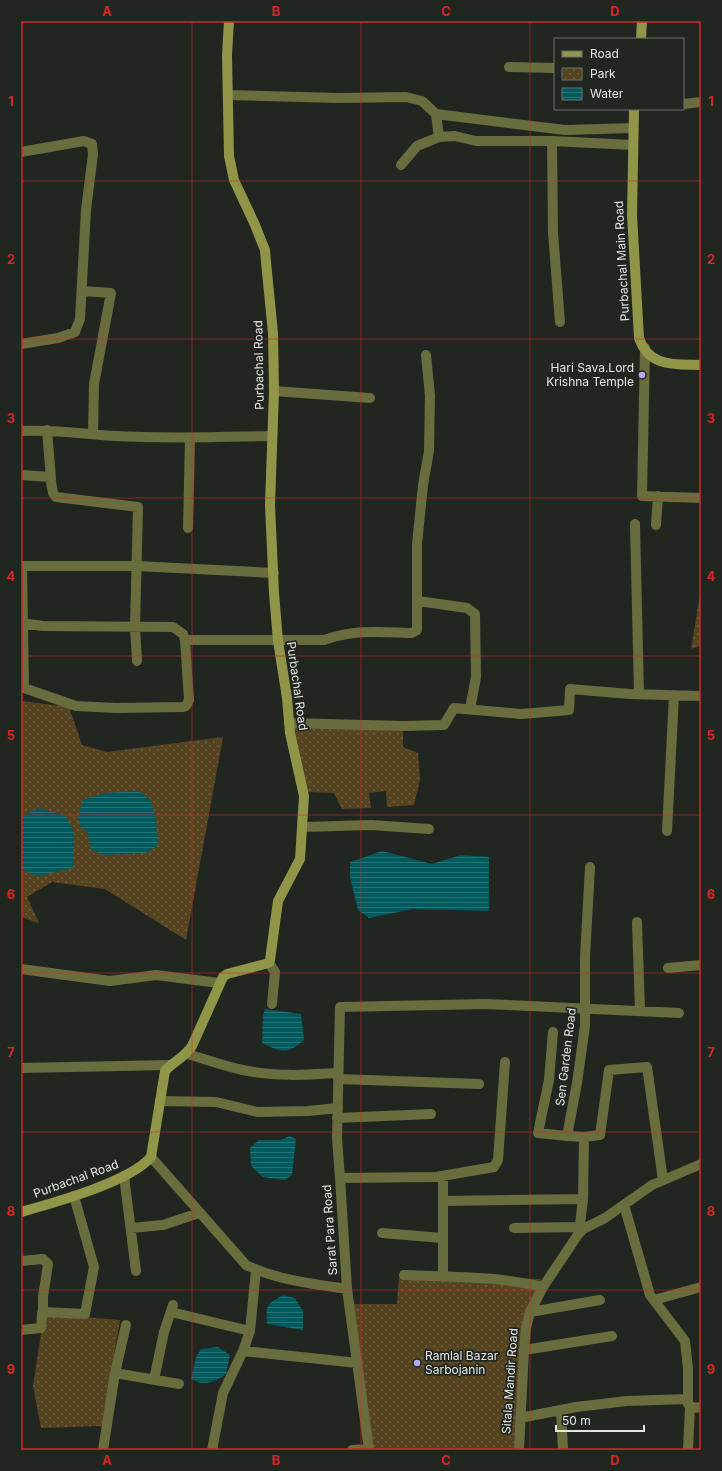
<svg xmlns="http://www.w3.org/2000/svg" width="722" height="1471" font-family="Inter,sans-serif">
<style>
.park{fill:url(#park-dots)}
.water{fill:url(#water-rules)}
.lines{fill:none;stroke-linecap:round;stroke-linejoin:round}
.street{stroke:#696c3d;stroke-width:10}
.secondary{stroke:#909547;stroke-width:10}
.grid{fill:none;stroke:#d62828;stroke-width:1;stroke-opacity:0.55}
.poi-dot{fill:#b4acf9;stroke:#222621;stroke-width:1.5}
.labels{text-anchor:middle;stroke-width:3.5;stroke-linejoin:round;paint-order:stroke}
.street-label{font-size:12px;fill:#e3e6e2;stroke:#222621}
.poi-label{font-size:12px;fill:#e3e6e2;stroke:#222621;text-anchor:end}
.neatline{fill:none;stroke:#d62828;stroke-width:1.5}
.grid-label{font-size:13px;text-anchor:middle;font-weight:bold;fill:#d62828}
</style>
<defs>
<pattern id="park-dots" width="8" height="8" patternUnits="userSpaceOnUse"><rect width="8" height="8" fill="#56431f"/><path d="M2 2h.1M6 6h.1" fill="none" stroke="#6e5e3f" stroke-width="1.8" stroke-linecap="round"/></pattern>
<pattern id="water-rules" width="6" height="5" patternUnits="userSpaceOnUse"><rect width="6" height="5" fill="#015a5e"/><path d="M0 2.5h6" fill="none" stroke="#267275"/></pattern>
</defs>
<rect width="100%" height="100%" fill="#222621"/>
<!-- park -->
<path class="park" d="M701 588V646L691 649Z
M21 701 69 707 82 745 107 752 223 737 186 940 105 889 52 882 27 897 39 923 21 917Z
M289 723 403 730V747L418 753 420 780 414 805 387 807 386 791 369 793 371 808 342 809 334 793 305 792Z
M399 1276 541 1279 529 1320 520 1450H366L351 1304H397Z
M44 1314 120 1320 102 1426 41 1428 33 1386Z"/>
<!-- water -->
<path class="water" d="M139 791 151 801 156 820 158 845 146 853 103 855 91 849 87 831 81 828 78 818 83 800 104 793Z
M38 808 65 815 74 832 73 868 38 876 21 870V817Z
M382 851 432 864 461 855 489 857V911L413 909 369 918 358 910 350 877V862Z
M265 1009 301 1014 304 1040C288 1055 280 1052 262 1043L263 1016Z
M290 1136 296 1139 292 1175 285 1180 263 1177 251 1166 250 1148 259 1140H280Z
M283 1295 295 1298 303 1311V1330L267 1324C266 1305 266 1305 283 1295Z
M218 1347 230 1355 226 1374C214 1383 204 1386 191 1379L196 1357 201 1349Z"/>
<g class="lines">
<!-- street -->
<path class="street" d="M509 67 555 68
M228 95 340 98 406 97 422 101 436 114 439 137
M683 104 701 102
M436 114 565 130 633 128
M552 141 553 233 560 322
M21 152 84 141 92 144 93 154 86 210 80 319 75 332 58 338 21 344
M401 165 417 146 439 137 455 136 476 141H552L633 145
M82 291 111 293 94 384 93 434
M645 348 642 496 701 498
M274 391 370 398
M47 430 51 479
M21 431C53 429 84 434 115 436 167 439 219 437 271 436
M21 475 50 477 53 493 56 497 138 507 135 627 137 661
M635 524 639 694
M656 525 658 496
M188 528 190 438
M21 566H137L274 573
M22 566 24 687
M418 601 467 608 475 614 476 677 470 709
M21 623 43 626 173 627 183 634 185 640 189 700 186 706 183 707 116 708 76 706 21 687
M185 640H324C356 629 379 632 412 633L417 630V544L423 485 429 451 430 396 426 355
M289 723 403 726 444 725 454 708 521 714 569 710 570 689 630 694 701 696
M303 827 371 825 429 829
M667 831 674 695
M637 922 640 1011
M269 963 275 972 272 1004
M668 968 701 965
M21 969 110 981 156 975 219 983
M553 1032 549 1080 538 1133 567 1136
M187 1054C205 1059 224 1066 243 1070 275 1077 306 1075 338 1073
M21 1068 170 1065
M338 1079 479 1084
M160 1101 216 1102 257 1112 308 1111 338 1108
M337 1118 431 1114
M584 1137 600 1135 609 1070 647 1067 663 1180
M151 1157 246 1265C277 1280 313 1284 347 1289
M124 1176 136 1271
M443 1176V1277
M340 1178 436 1177 494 1167 498 1160 505 1062
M443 1201 583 1199
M624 1205 650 1295 685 1341 688 1368V1404L693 1408 701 1407
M131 1228 163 1225 199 1213
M514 1228 579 1227
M382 1233 442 1238
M579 1233 583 1199 584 1137 567 1136 577 1083 585 1026V957L590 867
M21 1261 43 1259 48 1264 43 1297V1312
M404 1275C451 1277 497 1276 543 1287
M654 1300 701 1287
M171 1312 250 1331
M530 1312 600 1300
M21 1330 41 1328 42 1313 44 1312 85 1314 94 1267 74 1196
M524 1350 612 1336
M243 1351 358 1363
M115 1373 179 1384
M152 1379 155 1375 164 1332 173 1305
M561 1410 563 1450
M520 1418 576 1407 627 1401 688 1399
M103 1450 115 1373 126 1325
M212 1450 223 1393 243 1351 250 1331 256 1270
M352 1450 369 1449
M369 1450 347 1289 340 1178 337 1138 340 1007 486 1004 679 1013
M519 1450 524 1350 526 1328 530 1312 543 1287 577 1236 583 1229 605 1218 652 1185 701 1164
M688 1450 690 1407"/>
<!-- secondary -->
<path class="secondary" d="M641 39 642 21
M634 109 632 215 639 338C649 368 676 364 701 365
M21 1212C53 1203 130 1182 151 1157L165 1071C173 1062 185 1057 192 1046L223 977 227 974 269 963 270 960 278 901 300 859 304 796 290 733 287 698 278 641 274 593 270 505 274 391 273 333 266 262 265 250 255 225 234 180 229 156 227 55 229 21"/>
</g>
<!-- grid -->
<path class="grid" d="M192 21V1450M361 21V1450M530 21V1450M21 181H701M21 339H701M21 498H701M21 656H701M21 815H701M21 973H701M21 1132H701M21 1290H701"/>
<!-- markers -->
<g class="poi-dot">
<circle cx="642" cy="375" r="4"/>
<circle cx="417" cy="1363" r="4"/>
</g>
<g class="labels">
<!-- street labels -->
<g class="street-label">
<text transform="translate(622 261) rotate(-93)" y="4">Purbachal Main Road</text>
<text transform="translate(259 365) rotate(-91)" y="4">Purbachal Road</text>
<text transform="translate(297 686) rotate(82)" y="4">Purbachal Road</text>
<text transform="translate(566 1057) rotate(-83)" y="4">Sen Garden Road</text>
<text transform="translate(76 1179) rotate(-20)" y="4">Purbachal Road</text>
<text transform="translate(330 1230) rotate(-94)" y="4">Sarat Para Road</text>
<text transform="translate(510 1381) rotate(-86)" y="4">Sitala Mandir Road</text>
</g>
<!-- poi labels -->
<g class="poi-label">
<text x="634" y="372">Hari Sava.Lord<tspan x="634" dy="14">Krishna Temple</tspan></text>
<text x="425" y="1360" text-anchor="start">Ramlal Bazar<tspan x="425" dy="14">Sarbojanin</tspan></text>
</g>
</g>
<!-- border -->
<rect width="722" height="1471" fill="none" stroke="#222621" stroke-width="44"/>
<!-- legend -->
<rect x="554" y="38" width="130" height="72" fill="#222621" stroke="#6f736e"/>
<rect x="562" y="51" width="20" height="6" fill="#909547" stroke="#6f736e"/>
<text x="590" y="58" font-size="12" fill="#e3e6e2">Road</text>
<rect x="562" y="68" width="20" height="12" fill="url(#park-dots)" stroke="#6f736e"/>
<text x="590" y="78" font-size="12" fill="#e3e6e2">Park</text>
<rect x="562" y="88" width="20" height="12" fill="url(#water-rules)" stroke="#6f736e"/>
<text x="590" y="98" font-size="12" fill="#e3e6e2">Water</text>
<!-- scale -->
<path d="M556 1425v6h88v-6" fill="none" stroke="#e3e6e2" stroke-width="2"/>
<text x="562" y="1425" font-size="12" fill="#e3e6e2" stroke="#222621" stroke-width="3" paint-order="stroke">50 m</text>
<rect x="22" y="22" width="678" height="1427" class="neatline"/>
<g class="grid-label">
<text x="107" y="16">A</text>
<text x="276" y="16">B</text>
<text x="446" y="16">C</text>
<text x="615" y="16">D</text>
<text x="11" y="106">1</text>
<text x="711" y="106">1</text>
<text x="11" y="264">2</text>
<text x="711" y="264">2</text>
<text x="11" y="423">3</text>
<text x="711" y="423">3</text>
<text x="11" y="581">4</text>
<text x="711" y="581">4</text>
<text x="11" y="740">5</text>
<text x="711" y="740">5</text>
<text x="11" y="899">6</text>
<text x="711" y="899">6</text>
<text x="11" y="1057">7</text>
<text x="711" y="1057">7</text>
<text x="11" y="1216">8</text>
<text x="711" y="1216">8</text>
<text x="11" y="1374">9</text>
<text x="711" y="1374">9</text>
<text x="107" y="1465">A</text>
<text x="276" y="1465">B</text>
<text x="446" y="1465">C</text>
<text x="615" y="1465">D</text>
</g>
</svg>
